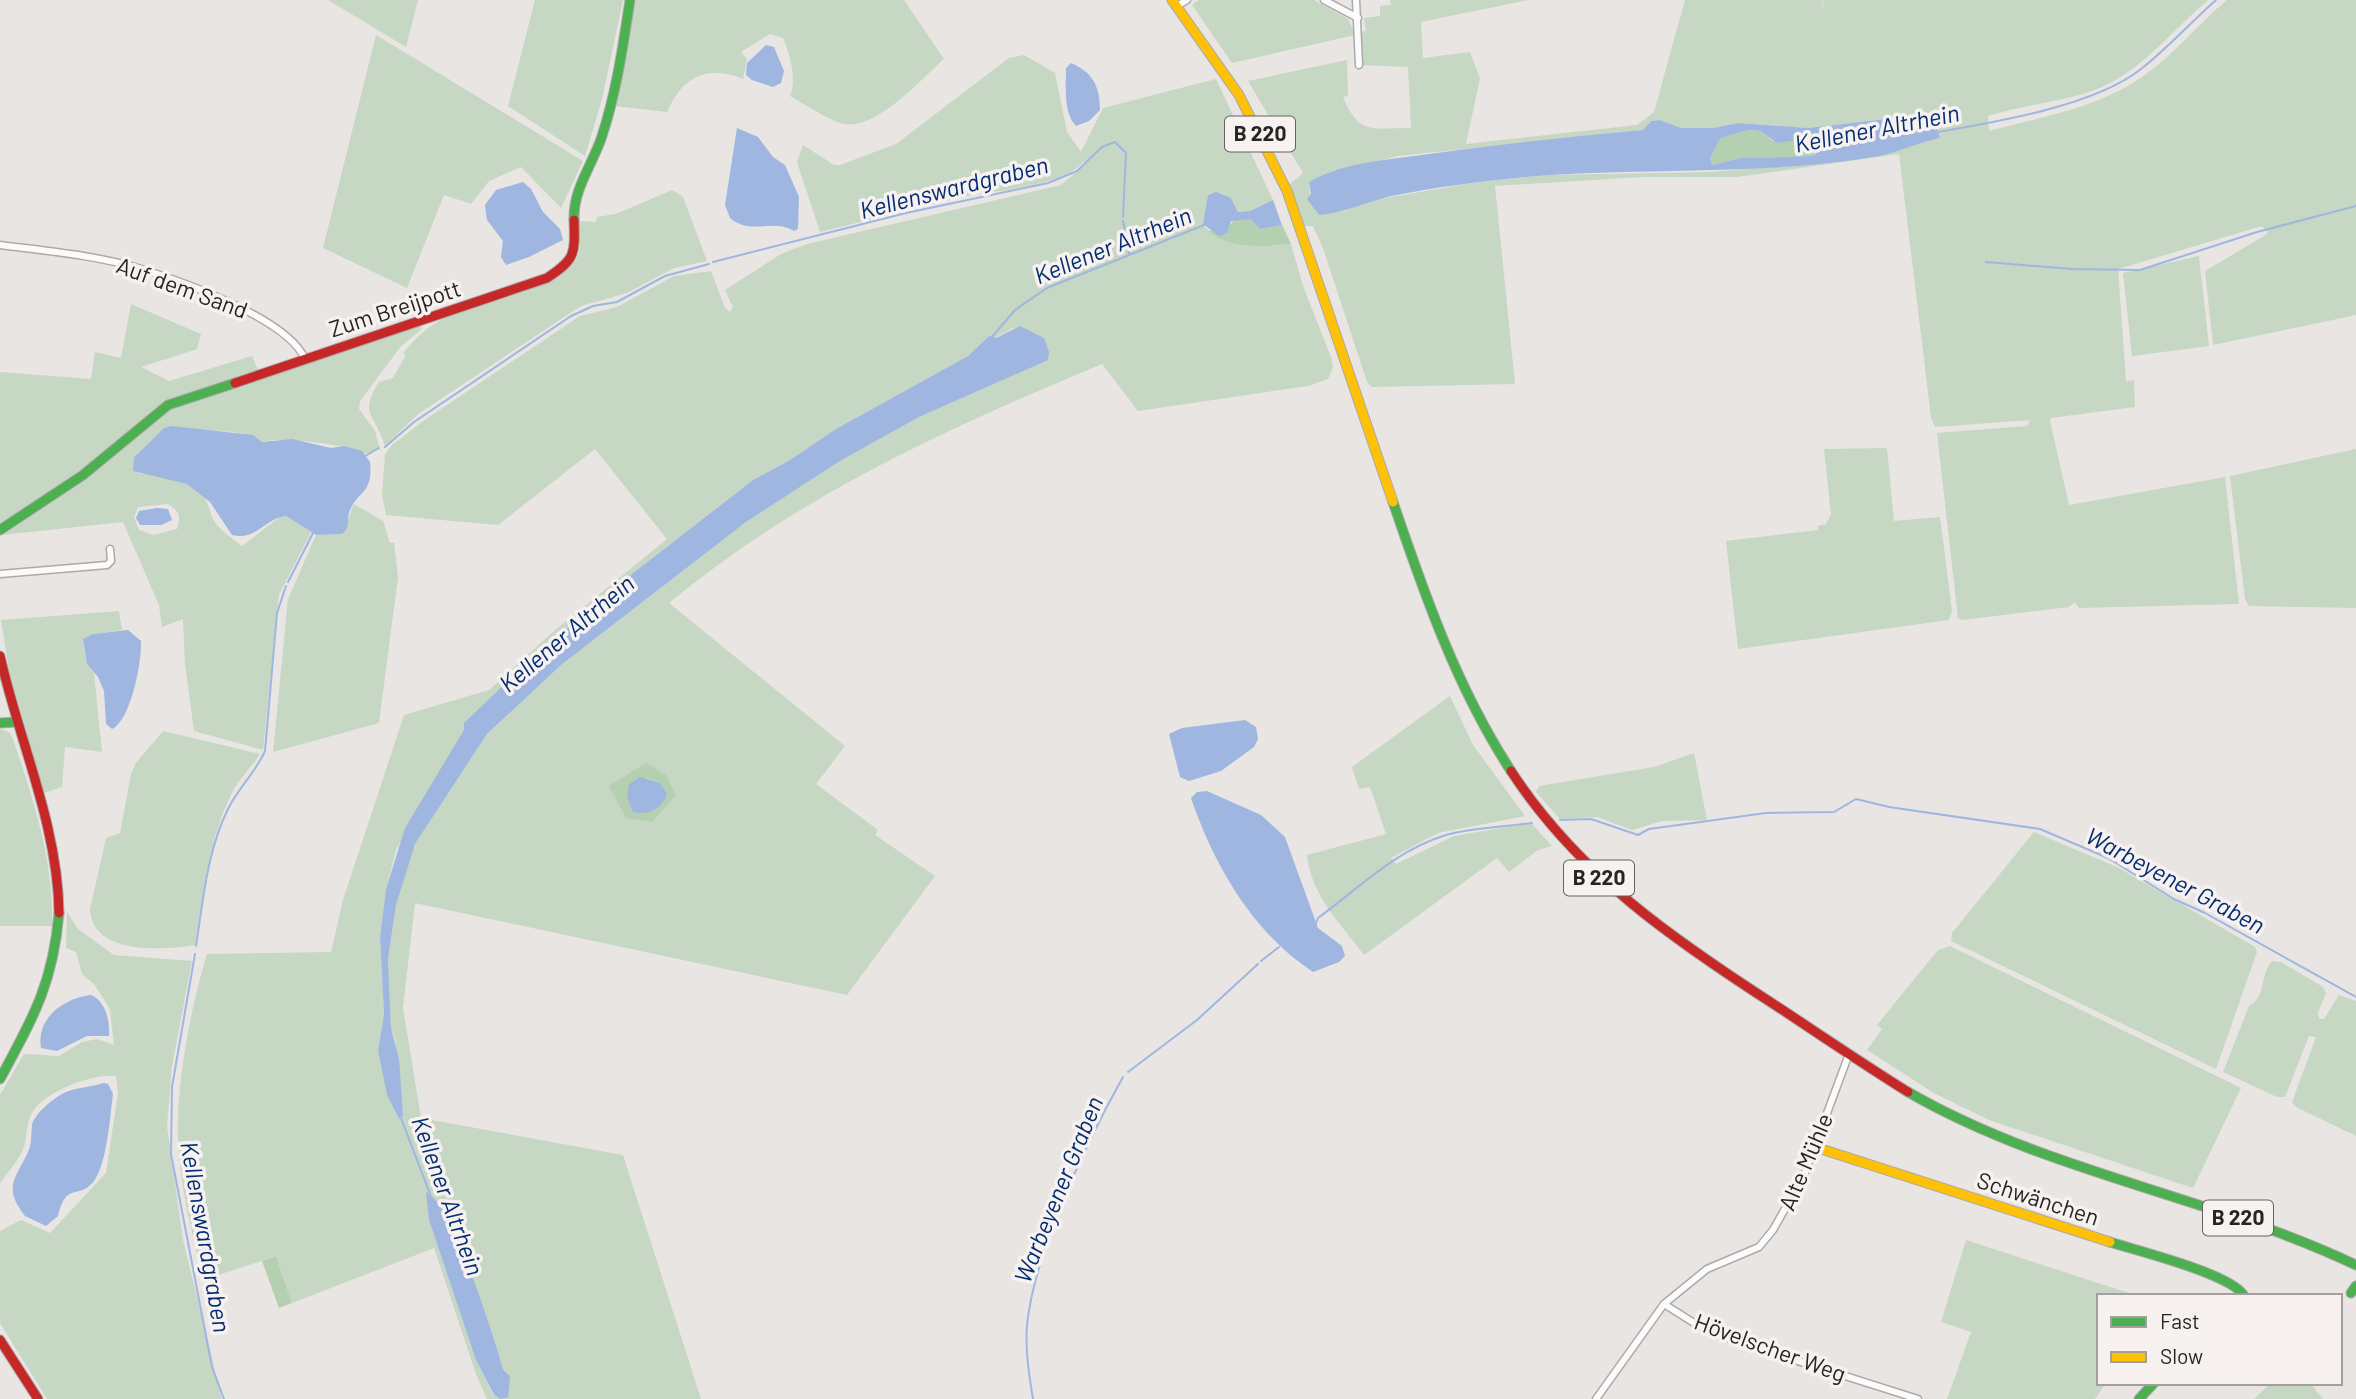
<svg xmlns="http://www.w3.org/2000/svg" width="2356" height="1399" font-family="Barlow,sans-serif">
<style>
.green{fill:#c6d7c3;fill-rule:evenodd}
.forest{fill:#b4d0b0;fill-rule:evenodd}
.water{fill:#9eb6e0;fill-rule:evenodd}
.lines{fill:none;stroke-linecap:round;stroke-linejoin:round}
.stream{stroke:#9eb6e0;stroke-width:2}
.street-casing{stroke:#acaaa9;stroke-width:9}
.fast-casing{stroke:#acaaa9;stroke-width:11}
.slow-casing{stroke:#acaaa9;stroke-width:11}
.jam-casing{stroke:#acaaa9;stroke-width:11}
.street{stroke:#fcfbfb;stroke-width:6}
.fast{stroke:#4caf50;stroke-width:9}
.slow{stroke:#ffc107;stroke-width:9}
.jam{stroke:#c62828;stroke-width:9}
.labels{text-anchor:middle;stroke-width:7;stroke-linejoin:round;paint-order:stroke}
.shield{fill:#f7f1ef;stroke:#656261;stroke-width:2}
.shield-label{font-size:21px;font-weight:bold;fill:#262424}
.street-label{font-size:23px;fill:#262424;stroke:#f7f1ef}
.water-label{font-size:24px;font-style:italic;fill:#032d72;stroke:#f7f1ef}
</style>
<rect width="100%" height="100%" fill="#e8e5e3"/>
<!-- green -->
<path class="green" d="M328 0H418L406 47Z
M535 0H623L602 99 585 156 508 106Z
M635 0H904L944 59C921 79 877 130 844 124 830 121 803 103 790 96 797 78 790 55 783 38L770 34 741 52 747 59 743 79C707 64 683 76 667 112L615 106Z
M1199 0H1314L1348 19 1355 35 1232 63 1192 5Z
M1390 0H1528L1421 22 1423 58 1470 52 1480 78 1466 144 1637 125 1654 112 1685 0H1822L1824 10 1823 0H2208C2168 34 2136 79 2083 94 2052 103 2019 106 1988 116L1989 131C2041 117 2098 108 2142 77 2173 56 2198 24 2227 0H2356V315L2213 345 2205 271 2264 236 2268 232 2262 226 2118 269 2126 381 2134 380 2135 407 2051 418 2050 421 2069 505 2225 477 2239 604 2079 608 2075 602 2069 607 1962 620 1958 618 1937 433 2027 426 2030 420 1935 427 1931 417 1899 154 1737 177H1642L1495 186 1515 384 1372 387 1367 382 1323 248 1313 226H1304L1288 186 1303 173 1248 81 1347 60 1348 96 1343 97C1359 136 1373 128 1411 128L1408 67 1362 65 1361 32 1366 31 1364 18 1380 16V6L1391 5ZM1912 116 1939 138 1823 162 1710 172 1547 175 1479 182 1361 202 1345 211 1315 210 1310 197 1309 182 1333 171 1398 156 1643 130 1651 121 1658 120 1681 128H1713L1738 123 1808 128Z
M376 35 583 161 561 208 521 167 489 181 471 204 444 195 407 288 323 248Z
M1024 55 1055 73 1067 132 1081 152 1103 108 1216 79 1273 200 1250 211 1238 212 1231 198 1212 193 1208 195 1204 226 1209 231 1271 246 1291 244 1303 286 1331 357 1333 367 1328 379 1308 386 1138 411 1102 364C946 429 801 494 669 603L845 746 816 784 878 830 875 835 935 876 847 995 415 903 403 1008 421 1118 623 1155 701 1399H505L508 1398V1373L503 1369 457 1238 429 1220 476 1360 493 1395 500 1399H487L476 1374 434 1248 292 1303 276 1256 203 1280C193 1235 179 1185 178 1138 176 1084 191 1006 207 954L331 952 343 900 404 715 489 690 553 632 667 539 595 449 498 525 386 515 382 495 385 454 392 445 426 419 580 316 617 307 674 276 711 271 725 308 730 312 733 307 725 290 781 254 807 244 1061 185 1087 163 1084 161C1062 188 991 190 957 198 911 209 866 221 820 232L797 162 803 145 834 165H840L896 144 1009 58ZM1013 328 1047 360 919 417 840 461 746 522 561 665 487 734 415 844 407 866 396 905 388 959 391 1028 395 1038 403 1115 399 1119 387 1095 378 1051 384 1014 380 937 386 889 396 850 464 730 465 723 614 588 753 480 790 460 836 429 968 356 989 336 995 338Z
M672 190 683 197 707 261 674 268 627 293 581 306 418 414 385 446C375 412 358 416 379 382L393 378 406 355 403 353C415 338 432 323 449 316 482 301 559 291 577 258 582 248 579 232 578 221L596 222 597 217 616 214Z
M2199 256 2209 346 2132 356 2123 273Z
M131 304 201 334 197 349 141 367 169 381 252 356 259 372 171 401 155 410 83 472 0 525V372L91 379 95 352 121 358Z
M420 325 422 329 401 346 360 401 359 409 375 431 380 449 365 454C354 445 277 436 262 442 247 427 180 429 159 435 151 437 145 448 137 453L138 473C158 475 187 478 202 494 209 502 209 511 213 519 219 530 232 538 242 546L280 517 286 516 311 532 279 595 263 750 194 731 185 664 183 619 162 627 159 605 123 522 2 535 162 412ZM168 504C180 511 181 517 177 529L154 535 139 530 134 517 138 507Z
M1887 448 1894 521 1940 517 1952 611 1949 620 1738 649 1726 541 1818 530V526L1826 524 1831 514 1824 449Z
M2356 449V608L2249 606 2245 599 2230 476Z
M354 504 383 521 390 543H394L398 577 379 723 273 752 288 599 316 535 342 534Z
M119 611 122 630 93 634 83 642 87 664 94 673 102 752 65 747 62 787 44 793 9 670 1 620Z
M1450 696 1473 745 1525 816 1438 833 1391 858 1396 864 1454 836 1531 823 1552 846 1538 850 1509 872 1497 858 1364 955C1340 922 1312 898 1307 855L1386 834 1370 787 1359 789 1352 767Z
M0 729 9 732 13 739C33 799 54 861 52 926H0Z
M163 731 260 754C252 766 241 777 234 789 209 836 203 893 195 945 164 950 92 956 90 909L106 838 120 833 131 774 136 763Z
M1694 753 1707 820 1662 821 1632 830 1597 817 1560 819 1536 792 1539 786 1654 767Z
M2034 832 2119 868 2255 947 2257 952 2216 1069 1951 941 1952 933Z
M67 912 78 929 114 955 192 961 172 1066 167 1126 183 1240 222 1399H47L0 1323V1231L21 1220 50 1233 106 1173 118 1093 116 1076C93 1073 41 1092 31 1115 26 1125 27 1137 24 1147 19 1160 8 1172 0 1183V1095L24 1054 59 1056 82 1042 97 1039 114 1045 110 1009 94 984 82 974 76 952 66 948Z
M1950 946 2241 1088 2193 1188 1989 1120 1934 1093 1867 1050 1882 1029 1877 1025 1938 950Z
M2272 961 2281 962 2323 987 2326 993 2318 1013 2319 1019H2324L2339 995 2356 1001V1136L2296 1107 2292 1102 2316 1037 2309 1036 2285 1097H2277L2223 1072 2249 1006C2266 998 2260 974 2272 961Z
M1966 1240 2138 1296H2099V1383H2106L2095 1399H1947L1971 1332 1941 1322Z
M2271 1383H2310L2323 1399H2254Z"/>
<!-- forest -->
<path class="forest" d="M1749 130 1760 131 1773 141 1830 138 1813 156 1740 158 1712 165 1710 158 1721 138Z
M1235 219H1250L1260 229 1282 225 1291 244C1263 247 1230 249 1208 231L1228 227Z
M646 763 666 775 676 795 652 822 626 818 609 786ZM646 777 660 783 651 811 637 813Z
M276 1256 292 1303 279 1308 262 1261Z"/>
<!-- water -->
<path class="water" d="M766 45 774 47 784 71 781 83 773 87 752 80 746 75 747 63Z
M1071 63C1093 72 1100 87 1100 110L1089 121 1076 126C1063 113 1066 85 1066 68Z
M1912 116 1937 129 1940 138C1919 142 1899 152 1879 156 1769 175 1659 168 1549 175 1497 179 1442 186 1391 196 1366 202 1344 213 1319 215L1307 199 1311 194 1309 182C1346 161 1389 160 1429 154 1500 144 1570 137 1643 130L1651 121 1659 120 1681 128H1713L1738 123 1808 128ZM1749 130 1760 131 1777 143 1821 137 1830 138 1816 149V154L1813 156 1740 158 1712 165 1710 158 1721 138Z
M737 128 758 137 773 157 785 165 799 197 798 229 794 231C772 218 751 236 730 218L725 205Z
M523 182 531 189 543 212 560 229 563 240 529 257 506 265 501 257 503 241 487 220 485 205 496 190Z
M1216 192 1231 198 1238 212 1250 211 1273 200 1282 225 1260 229 1250 219 1231 221 1227 233 1219 236 1203 224 1208 195Z
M1020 326 1044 338 1049 352 1048 360 919 417 840 461 746 522 561 665 487 734 415 844 396 905 388 959 391 1028 399 1059 403 1115 399 1119 387 1095 378 1051 384 1014 380 937 386 889 405 828 464 730V723L531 659 614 588 753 480 790 460 836 429 968 356 989 336 996 338Z
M172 426 253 435 262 442 292 439 331 448 344 446 362 451 370 462C373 493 360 490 351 508 345 518 352 527 342 534L316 535 286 516C264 519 256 541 232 535L210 502 187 484 133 471 134 457 164 428Z
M157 508 168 509 172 520 161 525H140L136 518 139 511Z
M128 630 141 641C142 661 131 720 112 729L106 724 104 691 98 677 87 664 83 639 93 634Z
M1245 720 1256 727 1258 739 1254 747 1221 771 1189 781 1180 777 1169 734 1182 728Z
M640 777 660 783 667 794C662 809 647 816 633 812L627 798 629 784Z
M1207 791 1261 815 1285 837 1318 928 1342 946 1345 956 1339 962 1313 972C1253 933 1214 865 1191 798L1197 792Z
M91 995C106 1001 110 1022 109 1036H87L57 1051 41 1048C36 1017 65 998 91 995Z
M104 1083 108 1084 113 1094C110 1117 107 1163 94 1181 78 1201 67 1180 58 1216L46 1226 25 1216C2 1186 16 1179 28 1152 32 1144 31 1134 32 1125 35 1113 52 1100 62 1094 74 1087 90 1088 104 1083Z
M426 1192C452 1202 494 1338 503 1369L510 1376 508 1398 500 1399 494 1395 476 1360 429 1220Z"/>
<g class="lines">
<!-- stream -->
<path class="stream" d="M1938 132C1996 122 2094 106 2141 69 2167 49 2191 22 2216 0
M1123 221 1129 254
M713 262 906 213 1048 183 1077 171 1102 147 1115 142 1126 153 1123 217
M1986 262 2072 269 2140 270 2257 232 2356 206
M992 337 1015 310 1047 288 1204 225
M385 447 414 422 571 316 593 306 617 302 665 276 709 264
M365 456 379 448
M288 582 313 533
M1560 820 1591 819 1638 835 1649 829 1766 813 1834 812 1856 799 1889 807 2040 829 2108 858 2174 899 2205 913 2356 997
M1316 923 1318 918C1359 888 1396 850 1446 835 1473 827 1504 827 1532 823
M196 946C203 901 207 851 228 809 238 788 256 772 265 751L277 613 286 586
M195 954 172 1087 171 1154 212 1367 224 1399
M1261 961 1279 947
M1128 1072 1197 1020 1258 964
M401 1118 430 1194
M1033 1399C1029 1375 1025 1349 1027 1325 1035 1250 1086 1143 1123 1077"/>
<!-- street casing -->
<g class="street-casing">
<path id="street" d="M1324 0 1358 18
M1356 0 1359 65
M1177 6 1187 0
M0 245C46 251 94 255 138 268 181 281 287 318 305 359
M0 574 107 565 111 561 110 549
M1664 1304 1694 1323 1738 1342 1918 1399
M1596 1399 1664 1304 1707 1269 1759 1247 1773 1230 1804 1175 1849 1054"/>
</g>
<!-- fast casing -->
<g class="fast-casing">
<path id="fast" d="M574 220C573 190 591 167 601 139 616 95 623 46 630 0
M1393 502C1425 596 1457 688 1511 771
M0 530 83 475 168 405 235 383
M0 723 16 722
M0 1079C33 1018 53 984 59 913
M1908 1092C2048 1173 2211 1196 2356 1265
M2110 1242C2138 1251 2232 1274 2244 1296
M2351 1293 2356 1286
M2139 1399 2154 1383"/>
</g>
<!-- slow casing -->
<g class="slow-casing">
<path id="slow" d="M1172 0 1239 95 1287 191 1393 502
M1815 1147 2110 1242"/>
</g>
<!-- jam casing -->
<g class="jam-casing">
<path id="jam" d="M235 383 547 278C576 259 575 254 574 220
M0 656C19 741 58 825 59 913
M1511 771C1578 874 1674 940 1775 1005 1819 1034 1863 1064 1908 1092
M0 1340 38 1399"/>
</g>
<!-- street -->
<use href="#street" class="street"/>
<!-- fast -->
<use href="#fast" class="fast"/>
<!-- slow -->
<use href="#slow" class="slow"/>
<!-- jam -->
<use href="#jam" class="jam"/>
</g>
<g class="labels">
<!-- shield labels -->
<g class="shield">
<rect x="1225" y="116.5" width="70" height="35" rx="5"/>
<rect x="1564" y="860.5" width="70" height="35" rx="5"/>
<rect x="2203" y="1200.5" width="70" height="35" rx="5"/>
</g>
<g class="shield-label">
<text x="1260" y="141">B 220</text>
<text x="1599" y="885">B 220</text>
<text x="2238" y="1225">B 220</text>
</g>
<!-- street labels -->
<g class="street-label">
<text transform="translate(182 288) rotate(20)" y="8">Auf dem Sand</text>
<text transform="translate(395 309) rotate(-18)" y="8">Zum Breijpott</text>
<text transform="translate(1806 1162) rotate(-67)" y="8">Alte Mühle</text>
<text transform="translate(2038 1199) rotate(18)" y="8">Schwänchen</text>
<text transform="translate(1770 1348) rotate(20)" y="8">Hövelscher Weg</text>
</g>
<!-- water labels -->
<g class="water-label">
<text transform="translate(1877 129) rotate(-11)" y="8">Kellener Altrhein</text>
<text transform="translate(954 188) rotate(-14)" y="8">Kellenswardgraben</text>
<text transform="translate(1113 246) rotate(-22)" y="8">Kellener Altrhein</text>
<text transform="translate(567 634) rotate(-40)" y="8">Kellener Altrhein</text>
<text transform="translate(2175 881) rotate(28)" y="8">Warbeyener Graben</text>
<text transform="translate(1059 1190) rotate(-68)" y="8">Warbeyener Graben</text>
<text transform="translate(447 1196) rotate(70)" y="8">Kellener Altrhein</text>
<text transform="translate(205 1237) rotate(80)" y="8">Kellenswardgraben</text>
</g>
</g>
<!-- legend -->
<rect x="2097" y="1294" width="245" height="91" fill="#f7f1ef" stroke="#a39f9e" stroke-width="2"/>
<rect x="2111" y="1317" width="35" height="10" fill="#4caf50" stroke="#a39f9e" stroke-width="2"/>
<text x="2160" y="1329" font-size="21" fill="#262424">Fast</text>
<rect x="2111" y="1352" width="35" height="10" fill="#ffc107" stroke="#a39f9e" stroke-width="2"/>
<text x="2160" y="1364" font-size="21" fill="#262424">Slow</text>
</svg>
